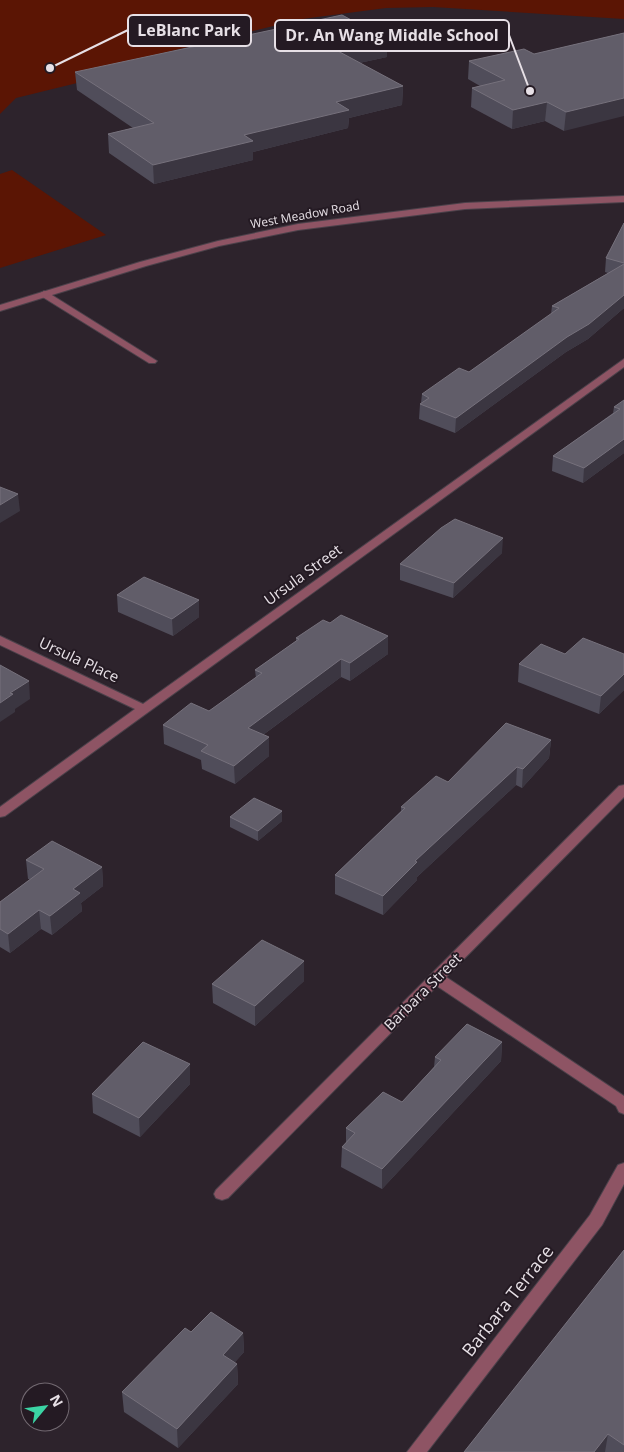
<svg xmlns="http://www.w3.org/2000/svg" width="624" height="1452" font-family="'Open Sans',sans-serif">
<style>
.green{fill:#5b1504}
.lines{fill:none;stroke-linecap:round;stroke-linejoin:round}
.minor-casing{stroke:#4b414a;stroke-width:2}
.tertiary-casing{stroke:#4b414a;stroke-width:2}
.minor{fill:#8e5464;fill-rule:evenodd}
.tertiary{fill:#8e5464;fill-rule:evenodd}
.wall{fill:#504d5a}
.shaded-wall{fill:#3b3641}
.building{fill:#615d69;stroke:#76717c}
.labels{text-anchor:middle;stroke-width:4;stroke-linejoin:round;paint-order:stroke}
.far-street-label{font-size:12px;fill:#e7e0e6;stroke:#241a23}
.street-label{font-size:15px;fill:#e7e0e6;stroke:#241a23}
.near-street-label{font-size:18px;fill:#e7e0e6;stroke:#241a23}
.leader{fill:none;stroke:#e7e0e6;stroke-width:2}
.callout-dot{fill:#e7e0e6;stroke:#241a23;stroke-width:2}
.callout{fill:#241a23;stroke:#e7e0e6;stroke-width:2}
.callout-label{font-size:16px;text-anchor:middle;font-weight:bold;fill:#e7e0e6}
</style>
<rect width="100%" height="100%" fill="#2d232c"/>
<!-- green -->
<path class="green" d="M0 0H624V19L433 7 386 8 302 19 143 58 122 72 16 98 0 114Z
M12 170 106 235 0 268V174Z"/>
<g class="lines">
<!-- minor casing -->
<g class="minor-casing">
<path id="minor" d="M44 291 47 292 157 361 155 363H149L41 296 39 294Z
M624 359V367L5 816 0 817V807L135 709 0 645V636L143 704Z
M624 785V797L446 977 624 1096V1114L619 1112 616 1106 437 986 228 1198 222 1200 216 1198 214 1194 216 1190 619 786Z
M624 1163V1184L602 1225 427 1452H407L590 1215 618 1165Z"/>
</g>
<!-- tertiary casing -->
<g class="tertiary-casing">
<path id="tertiary" d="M624 196V202L465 209 298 230 219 246 146 266 0 311V305L140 262 218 241 298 224 465 203Z"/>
</g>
<!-- minor -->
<use href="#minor" class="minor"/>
<!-- tertiary -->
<use href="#tertiary" class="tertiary"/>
</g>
<!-- wall -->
<path class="wall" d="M624 33 564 131 545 121 512 129 471 107 472 88 480 86 468 79 469 61 534 54Z
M387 57 359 63 403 86 402 105 349 118 348 128 253 152V160L154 184 109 153 108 134 133 128 77 90 75 72Z
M624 223V308L588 339 566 352 455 433 419 419 420 404 421 403 422 394 469 372 551 314 552 306 608 273 605 272 606 258Z
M624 400V453L583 483 552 471 553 456 613 413 614 407Z
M502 553 453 598 400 580V564Z
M117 595 199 600V617L173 636 118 612Z
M296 638 388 654 350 681 341 677 263 735 269 756 235 784 202 769 201 760 164 744 163 725 209 711 256 678 255 670 296 641Z
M565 654H624V690L599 714 518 682 519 664Z
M551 740 549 758 522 788 516 785 417 877V880L383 915 335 894V875L401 811V807L448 782Z
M230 817 282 821 258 841 230 827Z
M26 860 102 867 103 886 81 903 82 911 52 935 41 929 10 953 0 947V902L30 879H28Z
M304 981 255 1026 213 1003 212 984Z
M502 1042 501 1061 382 1189 341 1167 342 1147 346 1143V1128L402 1102 434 1067 435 1057Z
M190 1064V1084L140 1137 93 1113 92 1094Z
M624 1250V1452H464Z
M191 1332 243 1333 244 1352 234 1363 237 1364 238 1384 178 1448 124 1412 122 1392Z"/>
<!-- shaded-wall -->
<path class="shaded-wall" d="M387 39V57L336 68V50Z
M403 86 402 105 349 118 348 128 253 152V160L154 184 153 165 244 135 336 102Z
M624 98V116L564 131 566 112Z
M547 102 545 121 512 129 513 110Z
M624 295V308L588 339 566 352 455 433 456 418Z
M624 439V453L583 483 584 468Z
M18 494 20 511 0 523V505Z
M503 538 502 553 453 598 454 583Z
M199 600V617L173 636 172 619Z
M388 636V654L350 681V663Z
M341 659V677L248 746V728Z
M624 674V690L599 714 601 696Z
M29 681 30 699 15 709V712L0 722V703L10 693Z
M269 737V756L235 784 234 766Z
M551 740 549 758 522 788 523 769Z
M517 767 516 785 417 877V880L383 915V896L415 861Z
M282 811V821L258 841V831Z
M102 867 103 886 81 903 82 911 52 935 50 916 73 889Z
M39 910 41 929 10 953 8 934Z
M304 961V981L255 1026V1006Z
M502 1042 501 1061 382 1189V1169Z
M190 1064V1084L140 1137 139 1118Z
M243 1333 244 1352 224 1375 223 1355Z
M237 1364 238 1384 178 1448 177 1429Z
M608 1434 605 1452H594Z"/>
<!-- building -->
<path class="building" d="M342 15 387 39 336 50 403 86 336 102 349 110 244 135 253 141 153 165 108 134 154 123 75 72Z
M624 33V98L566 112 547 102 513 110 472 88 505 80 469 61 524 49 534 54Z
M624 223V263L606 258Z
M624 264V295L589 324 567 337 456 418 420 404 429 398 422 394 459 368 469 372 559 308 552 306Z
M624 400V439L584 468 553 456 620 409 614 407Z
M0 487 18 494 0 505Z
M455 519 503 538 454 583 400 564 441 528Z
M144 577 199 600 172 619 117 595Z
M341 615 388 636 350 663 341 659 248 728 269 737 234 766 201 751 208 745 163 725 191 703 209 711 262 673 255 670 299 639 296 638 323 620 330 623Z
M583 638 624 654V674L601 696 519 664 541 644 565 654Z
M0 665 29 681 10 693 13 694 0 703Z
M506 723 551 740 523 769 517 767 415 861 417 862 383 896 335 875 405 808 401 807 436 776 448 782Z
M254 798 282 811 258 831 230 817Z
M52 841 102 867 73 889 80 893 50 916 39 910 8 934 0 929V902L44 869 26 860Z
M262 940 304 961 255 1006 212 984Z
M467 1024 502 1042 382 1169 342 1147 355 1133 346 1128 383 1092 402 1102 441 1060 435 1057Z
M143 1042 190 1064 139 1118 92 1094Z
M624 1250V1445L608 1434 594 1452H464Z
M211 1312 243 1333 223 1355 237 1364 177 1429 122 1392 185 1328 191 1332Z"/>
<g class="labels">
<!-- far-street labels -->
<g class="far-street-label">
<text transform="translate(305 215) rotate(-10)" y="4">West Meadow Road</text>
</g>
<!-- street labels -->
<g class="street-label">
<text transform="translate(303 575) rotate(-36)" y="5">Ursula Street</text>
<text transform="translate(79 660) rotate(25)" y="5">Ursula Place</text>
<text transform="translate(423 992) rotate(-45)" y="5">Barbara Street</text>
</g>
<!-- near-street labels -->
<g class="near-street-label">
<text transform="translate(508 1301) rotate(-52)" y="6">Barbara Terrace</text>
</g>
</g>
<!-- callouts -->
<path class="leader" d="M50 68L128 30M530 91L509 35"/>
<g class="callout-dot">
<circle cx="50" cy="68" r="5"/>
<circle cx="530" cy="91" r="5"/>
</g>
<g class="callout">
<rect x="128" y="15" width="123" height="31" rx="5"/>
<rect x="275" y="20" width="234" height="31" rx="5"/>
</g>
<g class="callout-label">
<text x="189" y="36">LeBlanc Park</text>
<text x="392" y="41">Dr. An Wang Middle School</text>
</g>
<!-- north arrow -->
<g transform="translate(45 1407) rotate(61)"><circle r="24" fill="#241a23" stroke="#726971"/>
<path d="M0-4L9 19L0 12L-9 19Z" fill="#3bd4a4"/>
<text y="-8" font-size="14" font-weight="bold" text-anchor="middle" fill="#e7e0e6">N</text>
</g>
</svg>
